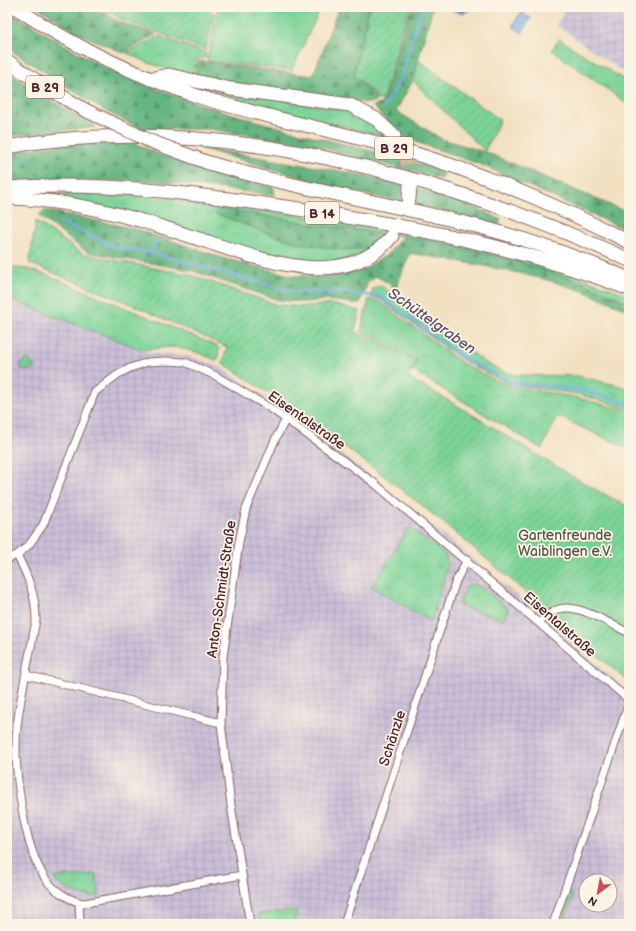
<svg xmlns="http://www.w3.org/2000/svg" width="636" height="931" font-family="'Balsamiq Sans',sans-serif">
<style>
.industrial{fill:url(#industrial-grid);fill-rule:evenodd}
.grass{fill:url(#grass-tufts);stroke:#637962}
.forest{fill:url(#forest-firs);stroke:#586a56}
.garden{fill:url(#garden-furrows);stroke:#637962}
.water{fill:url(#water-ripples);stroke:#606688}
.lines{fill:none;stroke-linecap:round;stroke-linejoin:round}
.stream{stroke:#77ade5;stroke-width:2.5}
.highway-tunnel{stroke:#d0b9a3;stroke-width:13;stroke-dasharray:13 6;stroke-linecap:butt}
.street-casing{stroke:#856360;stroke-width:9}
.highway-casing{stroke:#856360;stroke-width:15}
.street{stroke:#fff;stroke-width:7}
.highway{stroke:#fff;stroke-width:13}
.highway-bridge-casing{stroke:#856360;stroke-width:15;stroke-linecap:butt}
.highway-bridge{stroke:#fff;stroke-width:13}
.labels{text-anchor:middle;stroke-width:3.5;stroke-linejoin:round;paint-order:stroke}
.shield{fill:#fcf5e5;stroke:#7f5f63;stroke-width:1}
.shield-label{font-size:13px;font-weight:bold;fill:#4a1f2b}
.street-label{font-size:14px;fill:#4a1f2b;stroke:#fcf5e5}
.park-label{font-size:14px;fill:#59554c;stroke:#fcf5e5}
.water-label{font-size:15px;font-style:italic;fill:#5a516c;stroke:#fcf5e5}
</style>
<defs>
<pattern id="industrial-grid" width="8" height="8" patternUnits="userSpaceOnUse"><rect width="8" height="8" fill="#cabfd7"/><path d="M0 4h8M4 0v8" fill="none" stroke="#afa4b9"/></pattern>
<pattern id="grass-tufts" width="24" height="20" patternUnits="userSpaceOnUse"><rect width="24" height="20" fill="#7cd398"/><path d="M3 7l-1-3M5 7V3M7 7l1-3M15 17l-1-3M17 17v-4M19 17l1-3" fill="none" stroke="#6db583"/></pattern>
<pattern id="forest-firs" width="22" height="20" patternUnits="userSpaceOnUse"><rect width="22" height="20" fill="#65b580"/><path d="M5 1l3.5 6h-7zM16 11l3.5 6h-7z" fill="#559369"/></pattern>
<pattern id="garden-furrows" width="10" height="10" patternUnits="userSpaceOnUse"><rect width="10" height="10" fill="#7cd398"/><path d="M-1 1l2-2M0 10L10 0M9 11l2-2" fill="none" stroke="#6db583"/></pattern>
<pattern id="water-ripples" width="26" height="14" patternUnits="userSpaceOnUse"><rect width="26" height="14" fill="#77ade5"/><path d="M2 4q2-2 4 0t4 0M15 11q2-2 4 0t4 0" fill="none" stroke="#648cba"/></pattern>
</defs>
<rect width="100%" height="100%" fill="#fcf5e5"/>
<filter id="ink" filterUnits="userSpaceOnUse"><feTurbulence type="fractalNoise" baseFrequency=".025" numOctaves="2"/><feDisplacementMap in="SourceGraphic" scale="8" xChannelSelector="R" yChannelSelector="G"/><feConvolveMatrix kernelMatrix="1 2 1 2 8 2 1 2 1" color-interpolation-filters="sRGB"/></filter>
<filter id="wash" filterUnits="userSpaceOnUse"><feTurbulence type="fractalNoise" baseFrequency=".012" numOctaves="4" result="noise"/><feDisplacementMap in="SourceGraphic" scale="16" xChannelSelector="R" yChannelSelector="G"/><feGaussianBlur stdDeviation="0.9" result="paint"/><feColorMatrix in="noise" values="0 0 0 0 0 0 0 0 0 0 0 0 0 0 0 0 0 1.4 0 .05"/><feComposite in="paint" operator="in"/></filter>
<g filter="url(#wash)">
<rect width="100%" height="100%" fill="#f2e0c1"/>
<!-- industrial -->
<path class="industrial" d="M568 7H629V76L556 25Z
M7 298 150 353 191 357 215 365 224 370 288 412 375 480 544 617 629 694V924H7ZM586 881H610V905H586Z"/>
<!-- grass -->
<path class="grass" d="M218 7H321L292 70 207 61Z
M159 36 206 53V58L196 59 192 76 151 64 127 53Z
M559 39 629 83V105L552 50Z
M190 86 354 111 388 137 314 120Z
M76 192 110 193 198 201 296 215 437 238 549 266 629 295V303C554 268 471 247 389 234L382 242 348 261 305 264 41 197Z
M7 267 28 269 47 275 217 346 219 348 218 359 216 360 201 354 182 348 168 347 143 350 7 298Z
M380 285 483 361 501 371 515 375 578 376 629 388V409L578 394 509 384 467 363 379 299 371 297 373 289Z
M369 299 378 301 465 365 508 386 574 397 629 411V449L557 416 542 449 413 371 417 360 361 331Z
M27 359 35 366V369L31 370 22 369 21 363Z
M409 527 445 554 448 565 431 621 372 587Z
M474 584 481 587 508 609 503 620 459 605 466 587Z
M96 874 99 896C80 898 71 892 56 882L55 878Z
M569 894 573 895 564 924H562Z
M297 910 293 924H260L258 914Z"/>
<!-- forest -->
<path class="forest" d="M38 7H96L117 21 156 34 124 53 76 32Z
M339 7H369L354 75 378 100 369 103 194 76 198 61 313 76Z
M416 7H433L412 82 396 111 442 139 488 153 629 213V231L482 165 402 137 373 106 383 103 409 13Z
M7 10C48 34 87 61 131 79 232 120 340 141 444 171L441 179 304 143 209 129H143L105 111 18 55 7 46Z
M7 71 38 93 97 127 7 136Z
M131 141 160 155 274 188V195L154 181 7 180V153L62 144Z
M197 147 352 173 403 185 401 202 334 187Z
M417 189 471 205 501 220 499 225 415 204Z
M219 208 313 224 386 234 372 248 341 250 298 243 269 234 214 213Z
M44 210 136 229 226 259 293 276H334L363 270 388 254 403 236C480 249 558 270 629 303V311C561 276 484 266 410 253L396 288 376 276 368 282 359 304 329 300 302 302 278 300 190 270 87 252 39 216Z"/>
<!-- garden -->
<path class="garden" d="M100 7H203L214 13 206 50 120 19Z
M370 7H413L407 13 382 102 354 75Z
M418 60 500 120 485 151 414 82Z
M36 221 83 254 191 275 278 305 303 307 331 304 360 311 355 331 416 361 408 378C483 417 552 469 629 507V682C577 639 528 593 476 550 396 482 311 420 223 363L227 347 133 305 29 263Z"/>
<!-- water -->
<path class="water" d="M449 7H474L464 13 454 11Z
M521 12 531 18 522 33 512 26Z"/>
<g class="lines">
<!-- stream -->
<path class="stream" d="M384 107 400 80 419 15 424 7
M59 221 115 247 149 252 295 292 351 293 381 297 468 361 511 382 582 390 629 404
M149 252 156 242"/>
</g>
</g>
<g filter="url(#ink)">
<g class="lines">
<!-- highway-tunnel -->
<path class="highway-tunnel" d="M394 136C405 151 410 167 410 186"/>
<!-- street casing -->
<g class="street-casing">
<path id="street" d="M17 555C28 576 36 596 36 620 30 655 21 691 17 727 13 765 23 846 45 878 53 890 71 902 85 903L242 875
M7 559 17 555 29 545 43 525 95 392 117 375 130 368 148 362 165 361 185 362 216 376 270 408 373 482 629 700
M539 622C547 616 556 608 566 608 583 607 613 625 629 633
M26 675 221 723
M79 902 80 924
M250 924 231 805 221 723 223 657 239 542 246 509 275 440 286 419
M344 924 456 581 467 560
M553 924 629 703"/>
</g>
<!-- highway casing -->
<g class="highway-casing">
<path id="highway" d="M15 7C72 46 134 75 200 97 263 117 328 129 392 147 475 170 553 203 629 242
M7 61 38 82 85 110
M150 79 169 75 231 89 350 105 376 119 394 136
M7 147C212 110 443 175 629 260
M206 162C301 191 400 204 495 231 541 244 585 260 629 279
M7 188C102 181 199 194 292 208 407 226 520 246 629 289
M7 198C52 199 96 208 139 220 163 227 187 235 211 243 268 262 347 291 392 236
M409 199 410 186"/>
</g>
<!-- street -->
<use href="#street" class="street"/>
<!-- highway -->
<use href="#highway" class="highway"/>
<!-- highway-bridge casing -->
<g class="highway-bridge-casing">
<path id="highway-bridge" d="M85 110 150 141 206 162"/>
</g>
<!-- highway-bridge -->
<use href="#highway-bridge" class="highway-bridge"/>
</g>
</g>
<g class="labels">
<!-- shield labels -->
<g class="shield">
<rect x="26" y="76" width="38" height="22" rx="3"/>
<rect x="375" y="137" width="38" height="22" rx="3"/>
<rect x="305" y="202" width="34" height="22" rx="3"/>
</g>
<g class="shield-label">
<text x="45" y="92">B 29</text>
<text x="394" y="153">B 29</text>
<text x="322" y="218">B 14</text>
</g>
<!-- street labels -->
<g class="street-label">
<text transform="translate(307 420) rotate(35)" y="5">Eisentalstraße</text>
<text transform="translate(221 589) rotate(-82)" y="5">Anton-Schmidt-Straße</text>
<text transform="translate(560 624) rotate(41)" y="5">Eisentalstraße</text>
<text transform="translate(392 738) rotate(-72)" y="5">Schänzle</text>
</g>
<!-- park labels -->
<g class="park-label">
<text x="565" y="540">Gartenfreunde<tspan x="565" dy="16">Waiblingen e.V.</tspan></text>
</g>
<!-- water labels -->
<g class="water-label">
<text transform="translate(432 321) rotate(35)" y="5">Schüttelgraben</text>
</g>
</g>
<!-- margin -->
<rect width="636" height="931" fill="none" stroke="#fcf5e5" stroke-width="24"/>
<!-- north arrow -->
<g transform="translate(598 893) rotate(212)"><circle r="19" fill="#fcf5e5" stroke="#b59f9b"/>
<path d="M0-3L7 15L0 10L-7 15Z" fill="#d1495b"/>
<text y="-6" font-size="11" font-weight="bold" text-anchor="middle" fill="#4a1f2b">N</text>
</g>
</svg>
